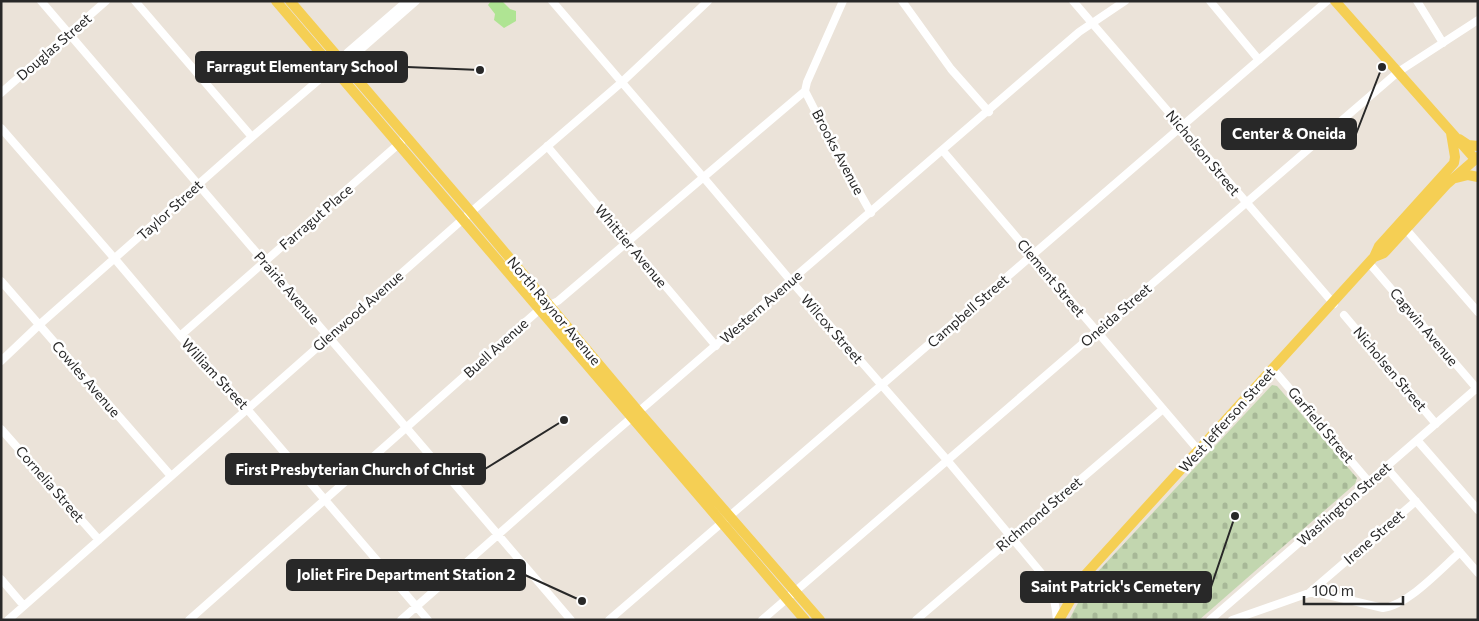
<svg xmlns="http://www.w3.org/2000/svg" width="1479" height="621" font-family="Commissioner,sans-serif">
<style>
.cemetery{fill:url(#cemetery-stones)}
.park{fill:#afe493}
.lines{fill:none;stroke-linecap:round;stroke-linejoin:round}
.minor{stroke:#fff;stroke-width:8}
.major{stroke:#f5cf54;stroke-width:10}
.labels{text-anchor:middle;stroke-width:5;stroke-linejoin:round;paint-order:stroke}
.street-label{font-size:14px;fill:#282828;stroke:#fff}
.leader{fill:none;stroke:#282828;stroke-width:2}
.callout-dot{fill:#282828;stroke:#fff;stroke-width:2}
.callout{fill:#282828;stroke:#282828;stroke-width:2}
.callout-label{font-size:15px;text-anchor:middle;font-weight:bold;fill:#fff}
</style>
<defs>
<pattern id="cemetery-stones" width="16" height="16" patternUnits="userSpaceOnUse" patternTransform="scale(1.25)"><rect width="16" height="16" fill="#c2d6af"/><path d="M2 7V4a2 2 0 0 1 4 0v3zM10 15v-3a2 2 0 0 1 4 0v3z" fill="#a7b897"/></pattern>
</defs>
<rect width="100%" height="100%" fill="#ebe3d9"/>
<!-- cemetery -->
<path class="cemetery" d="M1272 385 1277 386 1357 478 1355 484 1199 620H1069L1090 580Z"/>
<!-- park -->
<path class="park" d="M491 1H502L510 9 516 11V21L504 28 494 20 495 14 488 5Z"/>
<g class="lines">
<!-- minor -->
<path class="minor" d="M41 1 571 620
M135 1 252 137
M552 1 704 178 791 281 947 460 1042 574C1053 591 1055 600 1057 620
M902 1 951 69 989 112
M1073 1 1334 304
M1210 1 1259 60
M1417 1 1443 43
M341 61 352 57 416 1
M805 91 832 144 871 213
M1 93 106 1
M1 128 115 259 180 336 247 409 428 620
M547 146 716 346
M943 151 1199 451
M1404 227 1478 312
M1369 263 1478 390
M1 281 171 476
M1344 315 1436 424
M180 336 402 141
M1 361 39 325 252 137 341 61 348 52 407 1
M1273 369 1369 482
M1 429 99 540
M1417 440 1478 510
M1386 467 1478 573
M1 579 24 606
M1309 593 1416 501
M8 620 471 212 622 82 708 1
M189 620 539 310 558 301 805 91 807 82 843 1
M401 620 593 451 1079 32 1125 1
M609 620 1327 1
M762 620 1398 72 1478 20
M916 620 1163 409
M1210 620 1478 387
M1232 620 1309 593H1319L1383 608C1408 605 1440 570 1460 552"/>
<!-- major -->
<path class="major" d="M276 1 805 620
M290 1 471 212 639 412 820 620
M1335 1 1475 159
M1459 139 1468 145 1478 146
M1456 178 1468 175 1478 177
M1374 257 1379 246 1454 163 1455 157 1451 133
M1059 620 1085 575 1374 257 1384 253 1447 184 1478 157"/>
</g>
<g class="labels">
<!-- street labels -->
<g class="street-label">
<text transform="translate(54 47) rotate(-41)" y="5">Douglas Street</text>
<text transform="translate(838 152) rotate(62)" y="5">Brooks Avenue</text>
<text transform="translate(1203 153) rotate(50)" y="5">Nicholson Street</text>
<text transform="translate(170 210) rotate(-42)" y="5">Taylor Street</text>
<text transform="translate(316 217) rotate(-41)" y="5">Farragut Place</text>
<text transform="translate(631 246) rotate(50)" y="5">Whittier Avenue</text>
<text transform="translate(1051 278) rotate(50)" y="5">Clement Street</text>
<text transform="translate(287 288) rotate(49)" y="5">Prairie Avenue</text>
<text transform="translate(761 307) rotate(-41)" y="5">Western Avenue</text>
<text transform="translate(358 311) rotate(-41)" y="5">Glenwood Avenue</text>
<text transform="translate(554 311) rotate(50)" y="5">North Raynor Avenue</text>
<text transform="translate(968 311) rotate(-41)" y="5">Campbell Street</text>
<text transform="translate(1116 315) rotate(-41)" y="5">Oneida Street</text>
<text transform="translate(1424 327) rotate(50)" y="5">Cagwin Avenue</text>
<text transform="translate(832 329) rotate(49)" y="5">Wilcox Street</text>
<text transform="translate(496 348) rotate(-42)" y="5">Buell Avenue</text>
<text transform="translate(1390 369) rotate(50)" y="5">Nicholsen Street</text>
<text transform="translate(215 374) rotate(47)" y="5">William Street</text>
<text transform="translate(86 379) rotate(49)" y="5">Cowles Avenue</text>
<text transform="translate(1227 420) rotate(-48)" y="5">West Jefferson Street</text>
<text transform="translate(1321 425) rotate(50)" y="5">Garfield Street</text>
<text transform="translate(50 484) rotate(49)" y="5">Cornelia Street</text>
<text transform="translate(1344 504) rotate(-41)" y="5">Washington Street</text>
<text transform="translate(1039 514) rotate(-40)" y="5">Richmond Street</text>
<text transform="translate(1374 537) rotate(-41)" y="5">Irene Street</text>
</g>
</g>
<!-- callouts -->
<path class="leader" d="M480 70L407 67M1382 67L1356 134M564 420L485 469M582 601L525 575M1235 516L1211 587"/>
<g class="callout-dot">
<circle cx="480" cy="70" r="5"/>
<circle cx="1382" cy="67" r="5"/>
<circle cx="564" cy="420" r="5"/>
<circle cx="582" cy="601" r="5"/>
<circle cx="1235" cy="516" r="5"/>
</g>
<g class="callout">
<rect x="196" y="52" width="211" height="30" rx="5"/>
<rect x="1222" y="119" width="134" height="30" rx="5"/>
<rect x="226" y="454" width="259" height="30" rx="5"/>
<rect x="287" y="560" width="238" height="30" rx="5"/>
<rect x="1021" y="572" width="190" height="30" rx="5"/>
</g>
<g class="callout-label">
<text x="302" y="72">Farragut Elementary School</text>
<text x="1289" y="139">Center &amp; Oneida</text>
<text x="355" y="475">First Presbyterian Church of Christ</text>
<text x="406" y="580">Joliet Fire Department Station 2</text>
<text x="1116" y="592">Saint Patrick's Cemetery</text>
</g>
<!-- border -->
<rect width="1479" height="621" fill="none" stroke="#282828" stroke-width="5"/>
<!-- scale -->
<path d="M1304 596v8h99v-8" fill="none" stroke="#282828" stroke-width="2.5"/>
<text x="1312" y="596" font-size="15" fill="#282828" stroke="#ffffff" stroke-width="4" paint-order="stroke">100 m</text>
</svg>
